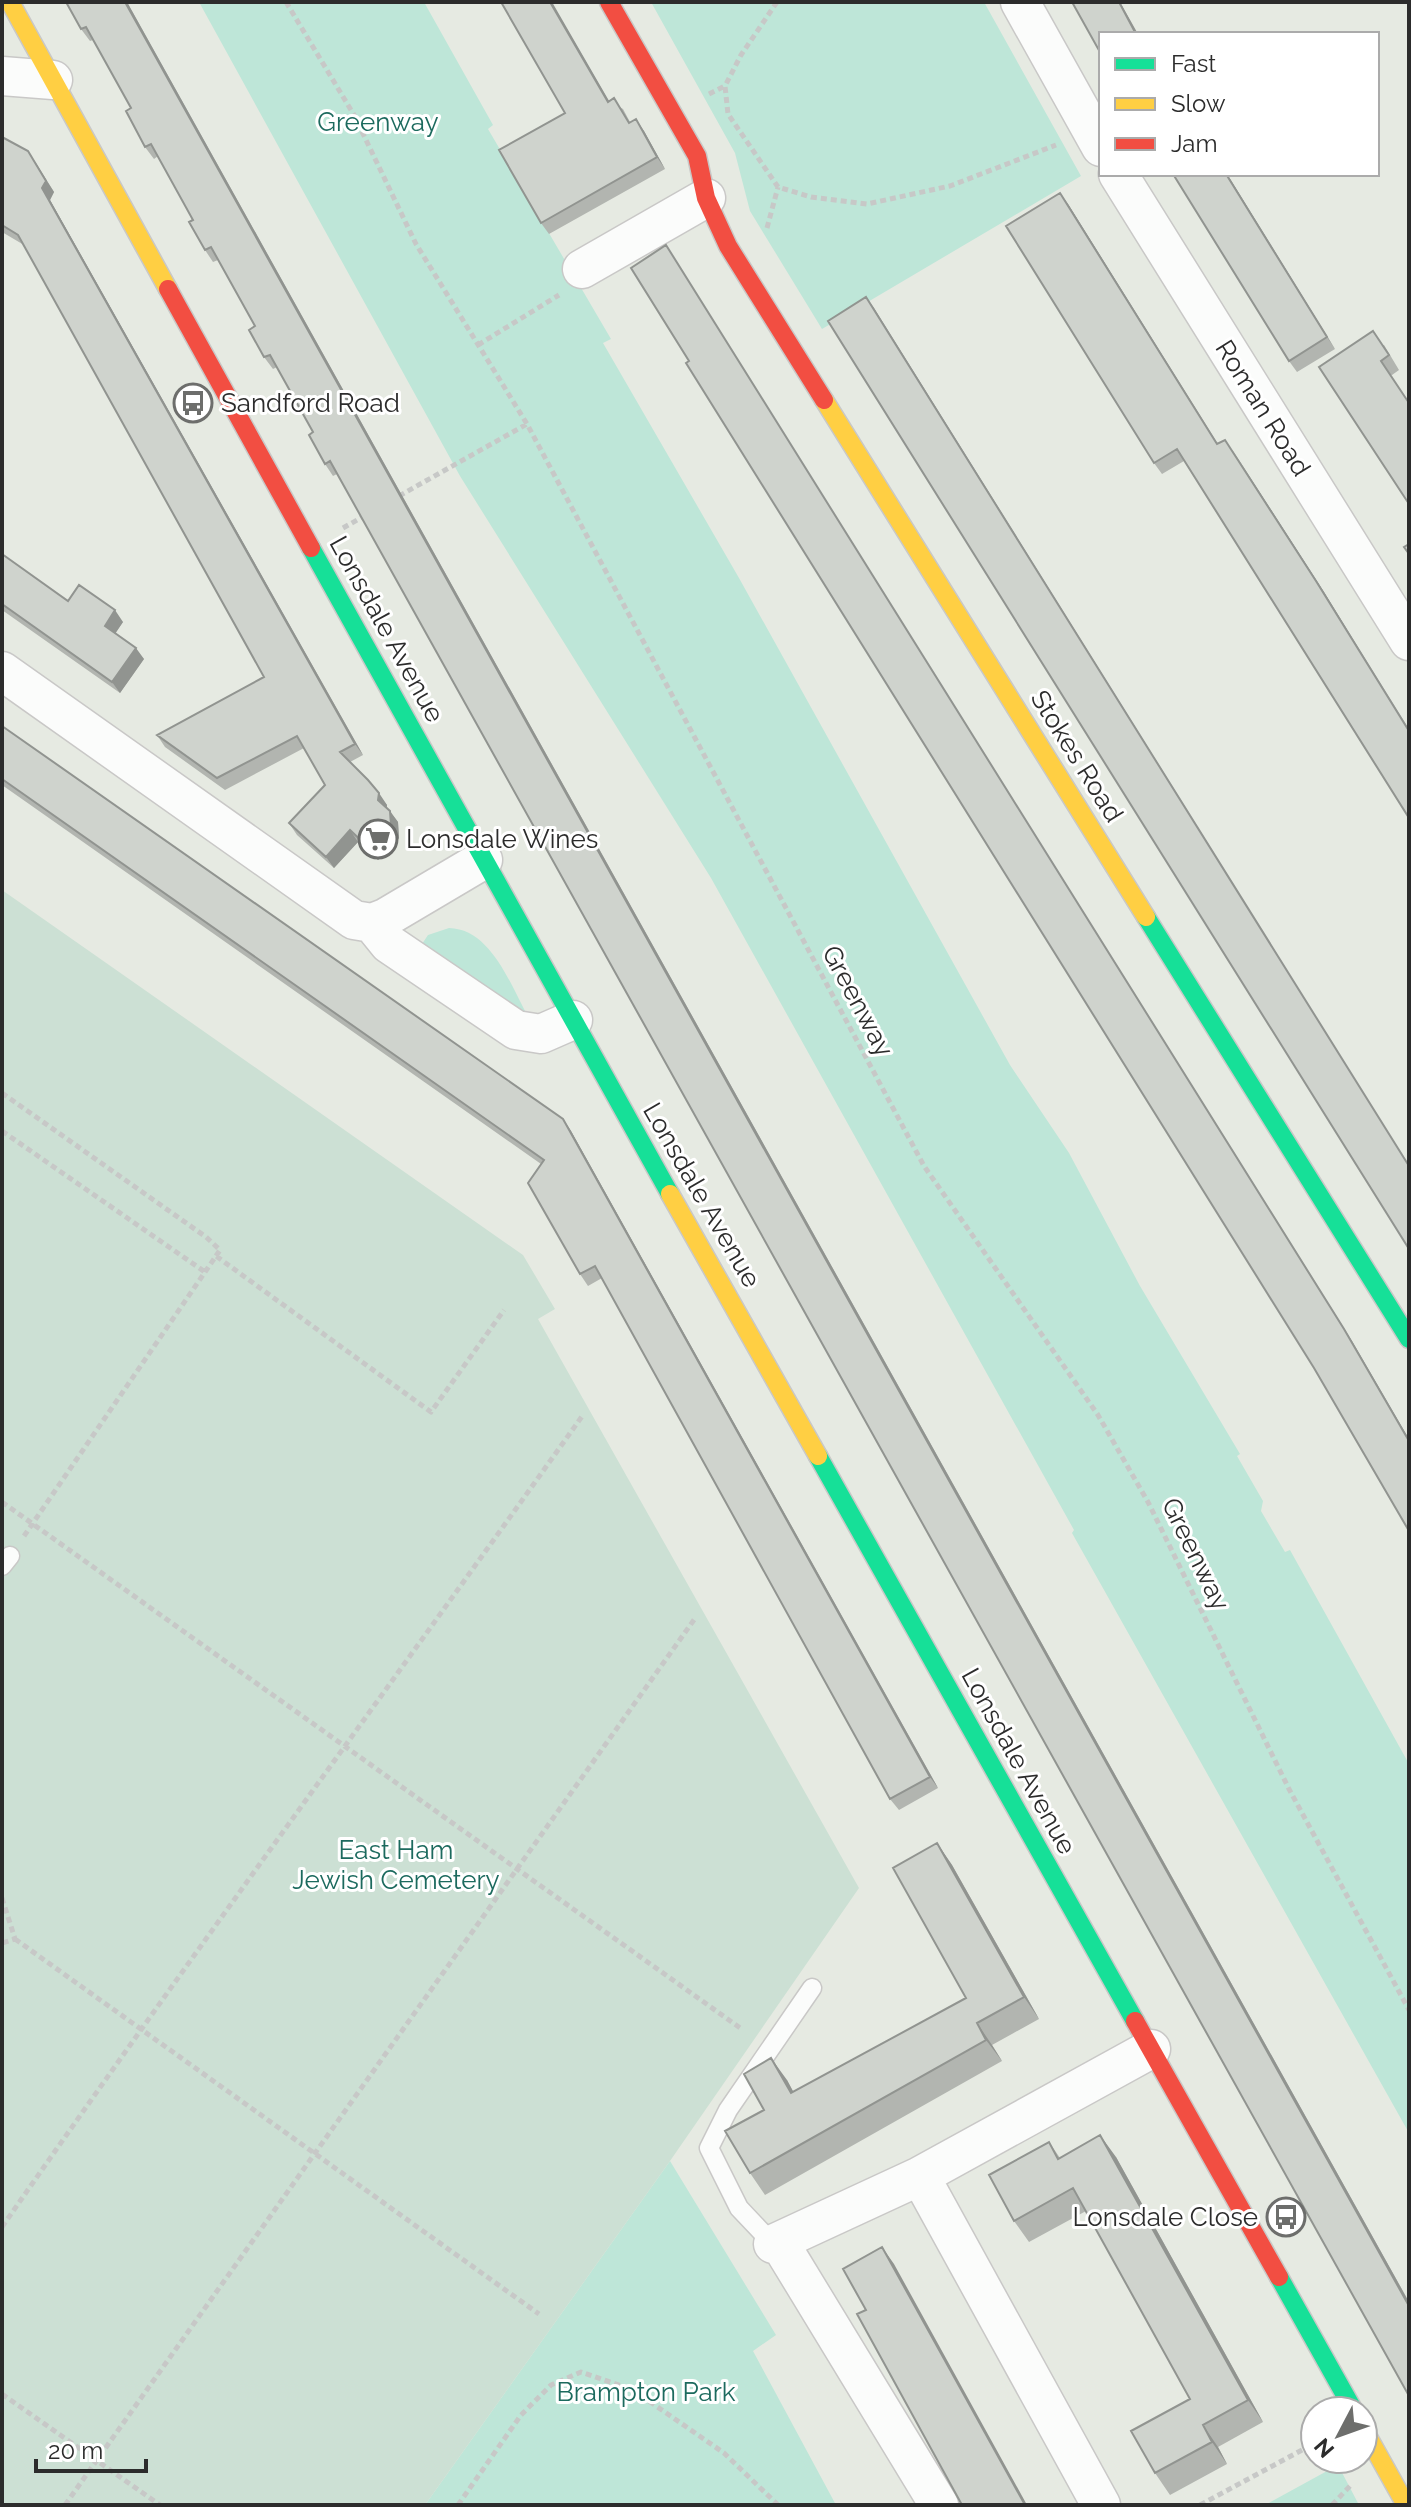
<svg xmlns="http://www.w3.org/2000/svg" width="1411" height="2507" font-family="Raleway,sans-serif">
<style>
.green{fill:#bee6d8}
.cemetery{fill:#cce0d4}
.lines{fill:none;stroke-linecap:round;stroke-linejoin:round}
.lane-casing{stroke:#c9c8c7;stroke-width:21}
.street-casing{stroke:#c9c8c7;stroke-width:41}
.fast-casing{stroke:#c9c8c7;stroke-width:21}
.slow-casing{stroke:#c9c8c7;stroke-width:21}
.jam-casing{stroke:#c9c8c7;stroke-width:21}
.path{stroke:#c7c8c7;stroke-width:5;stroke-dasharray:6 4;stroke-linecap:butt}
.lane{stroke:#fbfcfb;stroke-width:18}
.street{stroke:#fbfcfb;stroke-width:38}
.fast{stroke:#16e098;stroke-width:18}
.slow{stroke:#ffcf43;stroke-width:18}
.jam{stroke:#f24e42;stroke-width:18}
.wall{fill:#b2b5b0}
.shaded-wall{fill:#919490}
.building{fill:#cfd3cd;stroke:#919490;stroke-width:2}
.labels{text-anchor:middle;stroke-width:6;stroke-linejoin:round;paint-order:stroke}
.park-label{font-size:26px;fill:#1c6a5e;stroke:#fff}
.poi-label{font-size:26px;fill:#2c2c2c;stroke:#fff;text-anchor:start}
.street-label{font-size:26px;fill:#2c2c2c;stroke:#fff}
</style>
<rect width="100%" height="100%" fill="#e6eae2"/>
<!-- green -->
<path class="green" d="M199 2H424L493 125 488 129 611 339 603 343 739 578 1010 1065 1069 1153 1140 1286 1240 1454 1237 1456 1263 1501 1261 1511 1285 1552 1290 1550 1409 1764V2133L1072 1533 1074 1530 711 878 460 476Z
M651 2H984L1081 176 822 329 750 211 735 153Z
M449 928C492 929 511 987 530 1020L418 950 428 935Z
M670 2161 776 2335 753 2351 836 2505H425Z
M1338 2465 1359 2505H1265Z"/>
<!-- cemetery -->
<path class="cemetery" d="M2 890 523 1255 555 1309 538 1319 859 1888 670 2161 425 2505H2Z"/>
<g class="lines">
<!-- lane casing -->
<g class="lane-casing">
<path id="lane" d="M2 1566 10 1556
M773 2244 739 2208 709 2148 728 2110 812 1988"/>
</g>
<!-- street casing -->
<g class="street-casing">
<path id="street" d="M1020 2 1101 147
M2 76 53 80
M1118 174 1409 641
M582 269 706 198
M2 671 354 920 372 923 385 918 483 860
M372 923 389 944 516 1030 541 1034 573 1020
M920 2176 1101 2505
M779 2242 939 2505
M773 2244 920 2176 1151 2049"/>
</g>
<!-- fast casing -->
<g class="fast-casing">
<path id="fast" d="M311 548 670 1194
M1146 917 1409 1339
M818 1456 1135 2021
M1279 2277 1354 2411"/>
</g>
<!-- slow casing -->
<g class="slow-casing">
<path id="slow" d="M10 2 168 289
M824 400 1146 917
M670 1194 818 1456
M1363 2428 1406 2505"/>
</g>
<!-- jam casing -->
<g class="jam-casing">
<path id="jam" d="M609 2 697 156 706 198 728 246 824 400
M168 289 311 548
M1135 2021 1279 2277"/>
</g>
<!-- path -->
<path class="path" d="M286 2 354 115 416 244 527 424 924 1166 1098 1415 1148 1502 1289 1789 1409 2010
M777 2 741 55 725 86 728 114 778 187 811 197 867 204 950 186 1056 145
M709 94 725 86
M767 228 778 187
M478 345 559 295
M399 496 527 424
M343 528 366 515
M2 1093 206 1237 220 1250 216 1256
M2 1131 205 1272
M2 1502 743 2030
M24 1536 216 1256 431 1412 504 1310
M2 1898 15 1939 2 1943
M15 1939 539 2314
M2 2227C192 1954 390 1686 583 1415
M2 2394 160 2505
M65 2505 696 1617
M458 2505 521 2415 551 2385 581 2372 633 2390 724 2453 778 2505
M1200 2505 1315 2443
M1332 2505 1350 2486"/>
<!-- lane -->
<use href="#lane" class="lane"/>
<!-- street -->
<use href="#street" class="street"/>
<!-- fast -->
<use href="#fast" class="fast"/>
<!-- slow -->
<use href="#slow" class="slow"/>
<!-- jam -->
<use href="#jam" class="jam"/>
</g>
<!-- wall -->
<path class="wall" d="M66 2H127L1409 2302 337 474 333 476 325 464 313 432 277 367 273 369 264 357 255 326 218 260 213 262 205 250 193 220 158 156 154 159 145 147 131 108 93 40 90 41 81 29Z
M609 101 623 109 630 122 644 131 665 169 549 234 541 223 565 113Z
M2 137 36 163 54 192 50 200 363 755 350 762 387 805V808L398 822 399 838 378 860 358 842 334 868 297 835 289 823 325 785 304 748 225 790 165 747 157 735 264 677 24 245 2 232Z
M1227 174 1335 349 1297 372 1289 361Z
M1068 204 1218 444 1233 451 1324 592 1409 729V818L1184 461 1162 474 1154 463Z
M1384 345 1399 370 1392 375 1319 367Z
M2 554 68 601 123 622 115 633 144 659 120 693 2 610Z
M2 726 563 1119 571 1131 938 1788 899 1810 890 1799 602 1278 588 1286 580 1274 541 1164 2 785Z
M937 1843 952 1865 1039 2019 992 2045 1002 2061 765 2195 750 2173 764 2110 787 2080 793 2092 966 1998Z
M1049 2142 1060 2158 1116 2157 1263 2422 1218 2447 1227 2464 1170 2495 1155 2473 1190 2399 1086 2211 1029 2242 1014 2221Z"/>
<!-- shaded-wall -->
<path class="shaded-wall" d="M125 2H127L1409 2302V2306Z
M550 2H552L616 113 608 102Z
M1119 2H1120L1138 34H1136Z
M636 119 644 131 665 169 657 157Z
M28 151 54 192 50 200 363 755 355 744 42 188Z
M1226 174H1227L1335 349 1327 337Z
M1060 193 1068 204 1225 456 1217 444Z
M666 245 1352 1341 1409 1439V1441Z
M866 297 874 308 1409 1166Z
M1233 451 1324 592 1409 731Z
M115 610 123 622 113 637 105 626Z
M136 648 144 659 120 693 112 682Z
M379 793 387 805 386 812 378 800Z
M390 811 398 822 399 838 378 860 370 849Z
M350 830 358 842 334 868 326 857Z
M563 1119 571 1131 938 1788 930 1777Z
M937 1843 952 1865 1039 2019 1024 1997Z
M977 2023 992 2045 1002 2061 986 2040Z
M771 2058 787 2080 806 2115 791 2093Z
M1100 2135 1116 2157 1263 2422 1248 2400Z
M882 2247 894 2264 1027 2505H1025Z
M1203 2425 1218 2447 1227 2464 1212 2442Z"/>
<!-- building -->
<path class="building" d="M66 2H125L1409 2306V2396L330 461 325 464 309 435 313 432 270 355 264 357 249 330 255 326 211 247 205 250 189 222 193 220 151 144 145 147 126 111 131 108 86 27 81 29Z
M501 2H550L608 102 614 98 629 123 636 119 657 157 541 223 499 150 565 113Z
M1072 2H1119L1136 34H1101V54Z
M2 137 28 151 46 181 42 188 355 744 340 752 368 780 379 793 378 800 390 811 391 826 370 849 350 830 326 857 289 823 325 785 297 736 217 778 157 735 264 677 18 235 2 225Z
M1173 174H1226L1327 337 1289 361Z
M1060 193 1217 444 1225 440 1316 581 1409 731V818L1177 449 1154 463 1006 226Z
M666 245 1344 1329 1409 1441V1531L1314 1368 686 363 689 361 631 268Z
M866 297 1409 1166V1249L828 321Z
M1373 331 1389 355 1381 361 1409 403V504L1319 367Z
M1409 544V554L1404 547Z
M2 554 68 601 79 585 115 610 105 626 136 648 112 682 2 604Z
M2 726 563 1119 930 1777 890 1799 595 1266 580 1274 528 1183 544 1160 2 779Z
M937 1843 1024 1997 977 2023 986 2040 750 2173 725 2131 764 2110 744 2074 771 2058 791 2093 966 1998 893 1868Z
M1100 2135 1248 2400 1203 2425 1212 2442 1155 2473 1131 2431 1190 2399 1073 2188 1014 2221 989 2175 1049 2142 1058 2159Z
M882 2247 1025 2505H962L857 2314 866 2310 843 2269Z"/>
<!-- icons -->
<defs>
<g id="bus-ring" transform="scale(2)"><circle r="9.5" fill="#fff" stroke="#6d6e6c" stroke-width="1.5"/><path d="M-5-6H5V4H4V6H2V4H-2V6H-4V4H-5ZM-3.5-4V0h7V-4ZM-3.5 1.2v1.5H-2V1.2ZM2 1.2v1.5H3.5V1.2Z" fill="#6d6e6c"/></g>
<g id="supermarket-ring" transform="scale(2)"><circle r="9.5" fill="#fff" stroke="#6d6e6c" stroke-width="1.5"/><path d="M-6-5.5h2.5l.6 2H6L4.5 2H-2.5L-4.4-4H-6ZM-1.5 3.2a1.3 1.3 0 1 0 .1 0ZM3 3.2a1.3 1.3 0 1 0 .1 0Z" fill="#6d6e6c"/></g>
</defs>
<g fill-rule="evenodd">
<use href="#bus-ring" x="193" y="403"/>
<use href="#supermarket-ring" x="378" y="839"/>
<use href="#bus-ring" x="1286" y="2217"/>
</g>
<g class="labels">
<!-- park labels -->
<g class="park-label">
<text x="378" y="131">Greenway</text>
<text x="396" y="1859">East Ham<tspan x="396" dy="30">Jewish Cemetery</tspan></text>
<text x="646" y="2401">Brampton Park</text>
</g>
<!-- poi labels -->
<g class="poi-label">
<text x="221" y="412">Sandford Road</text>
<text x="406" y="848">Lonsdale Wines</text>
<text x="1258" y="2226" text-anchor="end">Lonsdale Close</text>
</g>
<!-- street labels -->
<g class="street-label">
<text transform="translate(1263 408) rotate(58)" y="9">Roman Road</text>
<text transform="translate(387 629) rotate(61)" y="9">Lonsdale Avenue</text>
<text transform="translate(1077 756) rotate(58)" y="9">Stokes Road</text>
<text transform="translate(858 1001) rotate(62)" y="9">Greenway</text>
<text transform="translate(702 1195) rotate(60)" y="9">Lonsdale Avenue</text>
<text transform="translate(1196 1554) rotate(64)" y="9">Greenway</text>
<text transform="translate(1019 1761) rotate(61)" y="9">Lonsdale Avenue</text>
</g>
</g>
<!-- border -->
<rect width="1411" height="2507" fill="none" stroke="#2c2c2c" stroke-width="8"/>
<!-- legend -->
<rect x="1099" y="32" width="280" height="144" fill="#ffffff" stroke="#ababab" stroke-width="2"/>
<rect x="1115" y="58" width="40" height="12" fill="#16e098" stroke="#ababab" stroke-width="2"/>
<text x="1171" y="72" font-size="24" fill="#2c2c2c">Fast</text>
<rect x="1115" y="98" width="40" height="12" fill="#ffcf43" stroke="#ababab" stroke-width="2"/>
<text x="1171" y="112" font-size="24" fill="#2c2c2c">Slow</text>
<rect x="1115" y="138" width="40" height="12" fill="#f24e42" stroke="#ababab" stroke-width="2"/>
<text x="1171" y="152" font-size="24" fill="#2c2c2c">Jam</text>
<!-- north arrow -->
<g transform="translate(1339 2435) rotate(229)"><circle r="38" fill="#ffffff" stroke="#ababab" stroke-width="2"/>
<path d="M0-6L14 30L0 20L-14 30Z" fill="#6d6e6c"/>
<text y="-12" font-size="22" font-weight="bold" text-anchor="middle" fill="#2c2c2c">N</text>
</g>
<!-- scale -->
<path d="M36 2459v12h110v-12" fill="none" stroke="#2c2c2c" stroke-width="4"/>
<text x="48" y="2459" font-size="24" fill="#2c2c2c" stroke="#ffffff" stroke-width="6" paint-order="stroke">20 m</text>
</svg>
